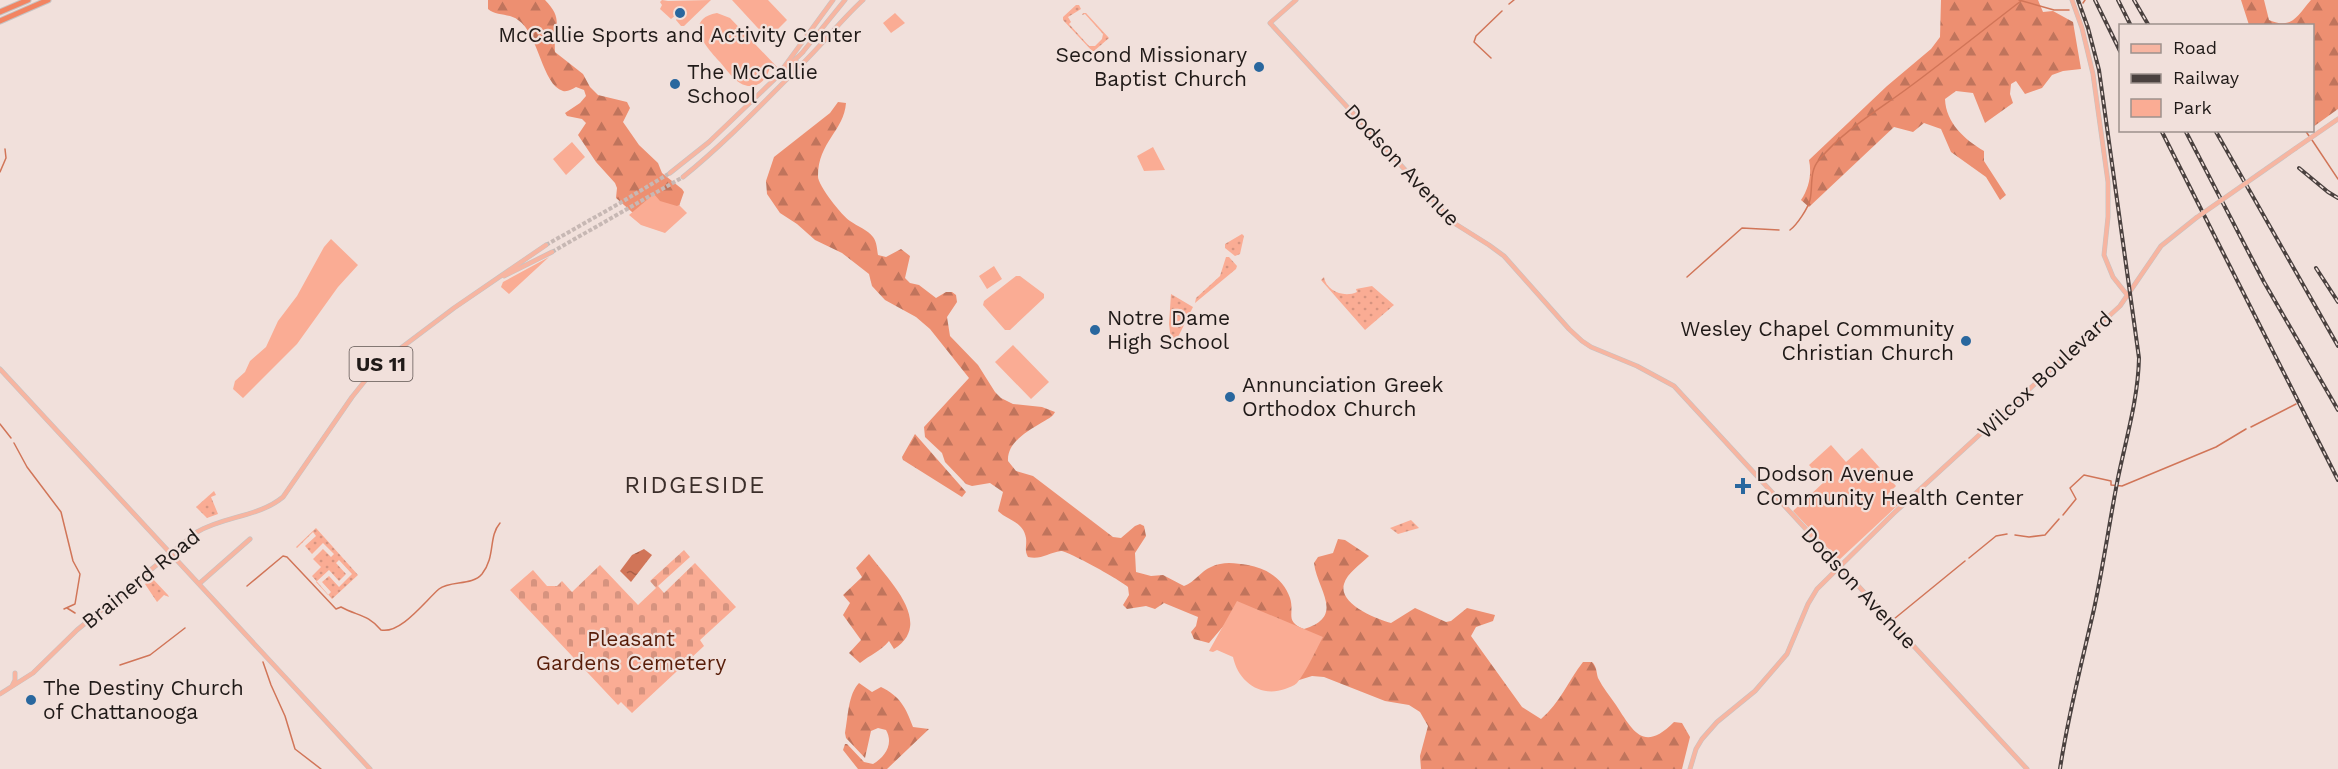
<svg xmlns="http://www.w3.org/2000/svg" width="2338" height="769" font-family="'Work Sans',sans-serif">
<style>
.grass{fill:url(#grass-dots);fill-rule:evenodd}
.forest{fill:url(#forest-firs)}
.cemetery{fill:url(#cemetery-stones)}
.green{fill:#faac94}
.water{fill:url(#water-ripples)}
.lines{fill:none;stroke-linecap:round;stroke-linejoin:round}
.stream{stroke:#d17558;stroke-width:1.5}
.major-tunnel{stroke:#c7b8b4;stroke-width:4;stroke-dasharray:4 2;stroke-linecap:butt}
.major-casing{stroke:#c5c3c3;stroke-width:5}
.highway-casing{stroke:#c5c3c3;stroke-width:7}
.major{stroke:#f7b5a1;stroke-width:4}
.highway{stroke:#f28462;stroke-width:5}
.rail-casing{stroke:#4a413f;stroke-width:4}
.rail{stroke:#f1e0db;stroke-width:1.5;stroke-dasharray:4.5;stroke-linecap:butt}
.major-bridge-casing{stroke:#c5c3c3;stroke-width:5;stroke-linecap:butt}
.major-bridge{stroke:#f7b5a1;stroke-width:4}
.poi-dot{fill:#29679e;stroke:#f1e0db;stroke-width:2}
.labels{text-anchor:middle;stroke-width:4.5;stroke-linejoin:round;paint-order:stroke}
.shield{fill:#f1e0db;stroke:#5f5552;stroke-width:1.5}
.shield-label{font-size:20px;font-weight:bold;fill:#201a18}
.poi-label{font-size:21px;fill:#201a18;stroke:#f1e0db;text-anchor:start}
.street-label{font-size:21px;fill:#201a18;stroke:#f1e0db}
.park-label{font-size:21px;fill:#581d09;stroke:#f1e0db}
.quarter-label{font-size:24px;letter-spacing:1.5px;fill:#3b2e2a;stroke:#f1e0db}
</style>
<defs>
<pattern id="grass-dots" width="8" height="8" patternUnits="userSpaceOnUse" patternTransform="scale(1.5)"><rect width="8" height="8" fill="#faac94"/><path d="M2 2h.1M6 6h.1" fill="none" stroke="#d6937f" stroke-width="1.8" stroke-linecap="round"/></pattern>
<pattern id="forest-firs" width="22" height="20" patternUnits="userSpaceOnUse" patternTransform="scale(1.5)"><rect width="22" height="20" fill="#ed8f71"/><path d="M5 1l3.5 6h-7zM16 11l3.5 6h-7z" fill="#c0745c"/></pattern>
<pattern id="cemetery-stones" width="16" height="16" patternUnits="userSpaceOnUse" patternTransform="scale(1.5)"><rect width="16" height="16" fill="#faac94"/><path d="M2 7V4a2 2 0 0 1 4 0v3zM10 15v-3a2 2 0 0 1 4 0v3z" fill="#d6937f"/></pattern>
<pattern id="water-ripples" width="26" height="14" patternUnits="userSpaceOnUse" patternTransform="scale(1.5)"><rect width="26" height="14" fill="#d17558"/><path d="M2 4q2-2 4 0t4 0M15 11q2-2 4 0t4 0" fill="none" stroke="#a95f48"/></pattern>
</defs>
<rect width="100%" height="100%" fill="#f1e0db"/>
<!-- grass -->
<path class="grass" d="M1076 5H1079L1081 9 1068 17 1071 22 1069 24 1089 46H1095L1102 39 1103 34 1085 14 1082 15 1083 13H1086L1109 38 1094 51H1092L1063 20V17Z
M1242 234 1244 236 1240 254 1235 256 1225 248V244Z
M1226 257H1229L1237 266 1236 269 1195 303 1196 298 1220 276Z
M1324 277C1326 291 1344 298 1357 292L1356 289 1372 286 1394 305 1365 330 1321 280Z
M1171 294 1193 307 1176 341 1171 339 1169 324Z
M214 491 216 495 211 497 218 514 207 518 196 507Z
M1411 520 1419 528 1398 534 1390 528Z
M316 528 358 575 332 599 312 576 321 567 313 559 323 549 331 557 334 554 323 543 312 554 305 546 316 536 313 532 297 548 296 547ZM339 560 352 574 339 587 329 576 322 582 331 592 328 595 316 582 329 570 339 581 346 574 336 563Z
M152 578 168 595 169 597 164 595 157 602 145 584Z"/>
<!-- forest -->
<path class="forest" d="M488 0H545C565 20 553 28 555 52L583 74 590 87 598 95 627 102 630 108 623 122 639 145 658 163 662 173 682 189 684 192 679 206 640 217 632 212 616 198 617 188 615 183 596 162 578 135 586 123 582 119 567 116 565 113 580 103 586 96 584 90 576 87C572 89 568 92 563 91 542 85 539 34 518 20 509 13 496 16 488 9Z
M1941 0H2038L2043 12 2053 11 2073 22 2081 69 2063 71 2052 75 2042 88 2025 94 2016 81 2011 84 2010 94 2013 103 1985 123 1973 93 1956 91 1945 99C1946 123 1964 139 1984 151V161L2006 195 2000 200 1986 177 1951 152 1941 129 1924 123 1913 132 1894 127 1809 207 1801 200C1809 188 1812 174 1809 160L1887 86 1931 49 1940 37Z
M2241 0H2264L2269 20C2292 30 2297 16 2311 0H2338V109L2313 127 2312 26 2249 25Z
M838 102 846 103C844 131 818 142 818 176 817 184 842 216 850 221 857 226 868 230 873 237 877 242 877 250 878 255L886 257 901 249 910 256 905 278 910 283 919 285 936 298 946 292H952L956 295 957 302 947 317 950 336 978 365 995 392 1001 398 1013 404 1042 407 1055 412C1052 418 1047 419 1041 423 1026 432 1007 443 1008 461L1016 471 1033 476 1113 537 1121 538 1135 526 1140 524 1144 526 1146 536 1135 553 1136 572 1151 576 1163 575 1184 586C1195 582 1201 571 1211 567 1223 561 1235 563 1248 565 1266 568 1284 579 1290 598 1295 614 1284 621 1304 629 1346 616 1317 590 1314 563L1318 557 1333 553 1338 539 1345 540 1369 556C1361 564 1347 573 1344 584 1338 604 1377 619 1391 623L1415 608 1446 622 1451 621 1467 608 1495 615 1493 621 1476 627 1471 636 1522 707 1541 719C1560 703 1568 681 1583 662H1592C1597 667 1596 671 1598 678 1603 688 1610 696 1616 705 1634 733 1644 752 1674 722L1682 723 1690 737 1682 769H1421L1420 756 1428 726 1420 712 1409 705 1385 701 1324 677 1312 676 1296 681 1226 623 1209 643 1194 639 1191 632 1196 626 1198 617 1164 603 1155 609 1146 606 1127 609 1123 605 1129 595 1128 587C1122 581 1068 551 1061 551 1048 553 1041 560 1028 557 1024 550 1027 546 1026 538 1023 521 1008 521 998 511L1003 492 990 483 972 486 966 484 945 462 942 453 925 437 924 427 969 378 930 329 916 317 885 300 872 286 869 274 842 253 815 240 797 224 780 213 767 194 766 181 774 157 830 113Z
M915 434 966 492 962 497 903 460 902 457Z
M869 554C888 580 935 623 894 649L889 641C881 651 870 655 860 663L849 653 861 640 843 615 850 603 843 595 862 577 856 568Z
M859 683 872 692 881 687C900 696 906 708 913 727L929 729 887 769H858L843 750 845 744H847L864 762 873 764C885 757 894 744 886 730L878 728 871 731 865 758 846 738 845 733C848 718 848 694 859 683Z"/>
<!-- cemetery -->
<path class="cemetery" d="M684 550 690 557 658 586 664 593 695 563 736 607 700 640 704 646 632 713 621 702 618 705 510 590 533 570 547 586H557L562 581 572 592 600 565 638 605 656 588 650 581Z"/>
<!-- green -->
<path class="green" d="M662 0 668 1 711 0 684 26H681L676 20 678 17 676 15 671 19 660 9 662 5 660 2Z
M732 0H768L787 20 768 39Z
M717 13 730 18 778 68 775 71 770 66C768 80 755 92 740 83 732 78 726 69 720 62 708 49 681 20 717 13Z
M895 13 905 23 891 33 883 23Z
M572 142 585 157 566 175 553 159Z
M1153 147 1165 170 1144 171 1137 156Z
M654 194 660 201 677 206 679 205 687 213 665 233 641 225 629 215Z
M331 239 358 265 338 287 297 344 243 398 233 389 235 381 245 372 250 361 266 347 278 321 297 296 324 247Z
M549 257 509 294 501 287 503 282Z
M994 266 1002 279 987 289 979 276Z
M1016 276H1020L1044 294V298L1010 330H1005L983 305 984 301Z
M1013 345 1049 382 1031 399 995 362Z
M1831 445 1846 462 1862 448 1896 486 1888 494 1898 505 1839 560 1793 511 1824 482 1809 465Z
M1237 601 1323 637C1315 652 1307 670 1297 683 1294 686 1289 687 1285 689 1260 698 1238 681 1233 657L1217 650 1213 652 1209 651Z"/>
<!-- water -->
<path class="water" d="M644 549 652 555 631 582 620 571 632 555Z"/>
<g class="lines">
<!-- stream -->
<path class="stream" d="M2019 0 2054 10H2069
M2083 3 2085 0
M1509 4 1514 0
M1491 58 1474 42 1476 36 1502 11
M2305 130 2309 136
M2312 140 2338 179
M0 172 6 158 5 149
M1790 230C1797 225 1808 208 1810 200 1813 187 1809 171 1819 160 1844 130 1877 111 1908 88 1946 60 1983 30 2021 1
M1687 277 1742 228 1779 230
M0 424 11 438
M2251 427 2296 404
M14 443 27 467 61 512 73 561 80 574 75 604 64 609
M2063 515 2076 499 2070 488 2084 475 2111 481V485L2122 486 2216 447 2246 429
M2015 535 2029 537 2045 535 2059 519
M1969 558 1996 536 2007 534
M247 586 283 556 287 557 336 609 341 607C357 616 368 614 381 630 401 634 425 601 439 589 450 580 472 586 482 574 496 556 488 537 500 523
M67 608 75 613
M1894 619 1965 561
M263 662 271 685 285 716 295 749 321 769
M120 665 150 655 185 628"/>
<!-- major-tunnel -->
<path class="major-tunnel" d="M546 245 620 203 670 173
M552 252 683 177"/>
<!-- major casing -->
<g class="major-casing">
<path id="major" d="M1296 0 1270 23 1454 223 1489 245 1504 256 1569 329 1582 341 1591 347 1637 366 1674 386 2027 769
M2072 0 2082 28 2093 74 2108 182V217L2104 255 2113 277 2128 296
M802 53 845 0
M784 67 833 0
M787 75 796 61
M2296 148 2338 119
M670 173 709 142 803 52
M683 177C725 143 762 104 800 66 822 45 840 21 863 0
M504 276 552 252
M0 369 370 769
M200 583 250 539
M12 686 15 680V673
M0 694 33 673 77 630 197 532C224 516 259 517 283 497L352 397 372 372 385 360 454 308 546 245
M1690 769 1696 749 1702 739 1717 722 1755 691 1787 654 1808 604 1817 589 1893 514 2120 306 2161 246 2196 218"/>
</g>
<!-- highway casing -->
<g class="highway-casing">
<path id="highway" d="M0 12 28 0
M0 21 48 0"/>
</g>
<!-- major -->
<use href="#major" class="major"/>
<!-- highway -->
<use href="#highway" class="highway"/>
<!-- rail casing -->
<g class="rail-casing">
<path id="rail" d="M2095 0 2120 51
M2118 0 2131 26
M2134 0 2149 26
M2161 130 2338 480
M2185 130 2264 282 2338 410
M2215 130 2338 346
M2299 168 2328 192 2338 198
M2316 268 2338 302
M2060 769C2068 715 2082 662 2094 609 2103 567 2109 525 2117 483 2125 442 2138 401 2139 358L2099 70 2088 28 2078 0"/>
</g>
<!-- rail -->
<use href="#rail" class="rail"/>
<!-- major-bridge casing -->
<g class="major-bridge-casing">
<path id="major-bridge" d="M2196 218 2296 148"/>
</g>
<!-- major-bridge -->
<use href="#major-bridge" class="major-bridge"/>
</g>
<!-- markers -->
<g class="poi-dot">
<circle cx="680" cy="13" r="6"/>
<circle cx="1259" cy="67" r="6"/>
<circle cx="675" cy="84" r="6"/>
<circle cx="1095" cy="330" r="6"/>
<circle cx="1966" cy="341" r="6"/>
<circle cx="1230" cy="397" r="6"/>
<path d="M1740 477h6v6h6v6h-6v6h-6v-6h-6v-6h6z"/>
<circle cx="31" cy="700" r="6"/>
</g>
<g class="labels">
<!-- shield labels -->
<rect class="shield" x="349.5" y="347" width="63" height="34" rx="4.5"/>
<g class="shield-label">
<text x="381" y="371">US 11</text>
</g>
<!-- poi labels -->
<g class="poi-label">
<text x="680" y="42" text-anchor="middle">McCallie Sports and Activity Center</text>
<text x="1247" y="62" text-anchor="end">Second Missionary<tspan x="1247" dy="24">Baptist Church</tspan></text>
<text x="687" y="79">The McCallie<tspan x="687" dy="24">School</tspan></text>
<text x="1107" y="325">Notre Dame<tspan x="1107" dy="24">High School</tspan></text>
<text x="1954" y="336" text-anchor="end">Wesley Chapel Community<tspan x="1954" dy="24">Christian Church</tspan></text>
<text x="1242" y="392">Annunciation Greek<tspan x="1242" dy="24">Orthodox Church</tspan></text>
<text x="1756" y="481">Dodson Avenue<tspan x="1756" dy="24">Community Health Center</tspan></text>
<text x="43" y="695">The Destiny Church<tspan x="43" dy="24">of Chattanooga</tspan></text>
</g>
<!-- street labels -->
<g class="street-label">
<text transform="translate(1402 165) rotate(47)" y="7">Dodson Avenue</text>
<text transform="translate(2045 375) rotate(-43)" y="7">Wilcox Boulevard</text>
<text transform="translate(141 579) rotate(-39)" y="7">Brainerd Road</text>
<text transform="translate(1859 588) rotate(47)" y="7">Dodson Avenue</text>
</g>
<!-- park labels -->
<g class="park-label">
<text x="631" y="646">Pleasant<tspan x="631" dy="24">Gardens Cemetery</tspan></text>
</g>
<!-- quarter labels -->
<g class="quarter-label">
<text x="695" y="493">RIDGESIDE</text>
</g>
</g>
<!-- legend -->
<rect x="2119" y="24" width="195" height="108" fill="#f1e0db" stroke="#9d918d" stroke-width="1.5"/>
<rect x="2131" y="44" width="30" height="9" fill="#f7b5a1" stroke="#9d918d" stroke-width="1.5"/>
<text x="2173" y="54" font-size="18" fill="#201a18">Road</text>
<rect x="2131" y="74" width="30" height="9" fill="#4a413f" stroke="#9d918d" stroke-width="1.5"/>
<text x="2173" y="84" font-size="18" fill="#201a18">Railway</text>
<rect x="2131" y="99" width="30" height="18" fill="#faac94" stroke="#9d918d" stroke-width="1.5"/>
<text x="2173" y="114" font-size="18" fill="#201a18">Park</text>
</svg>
